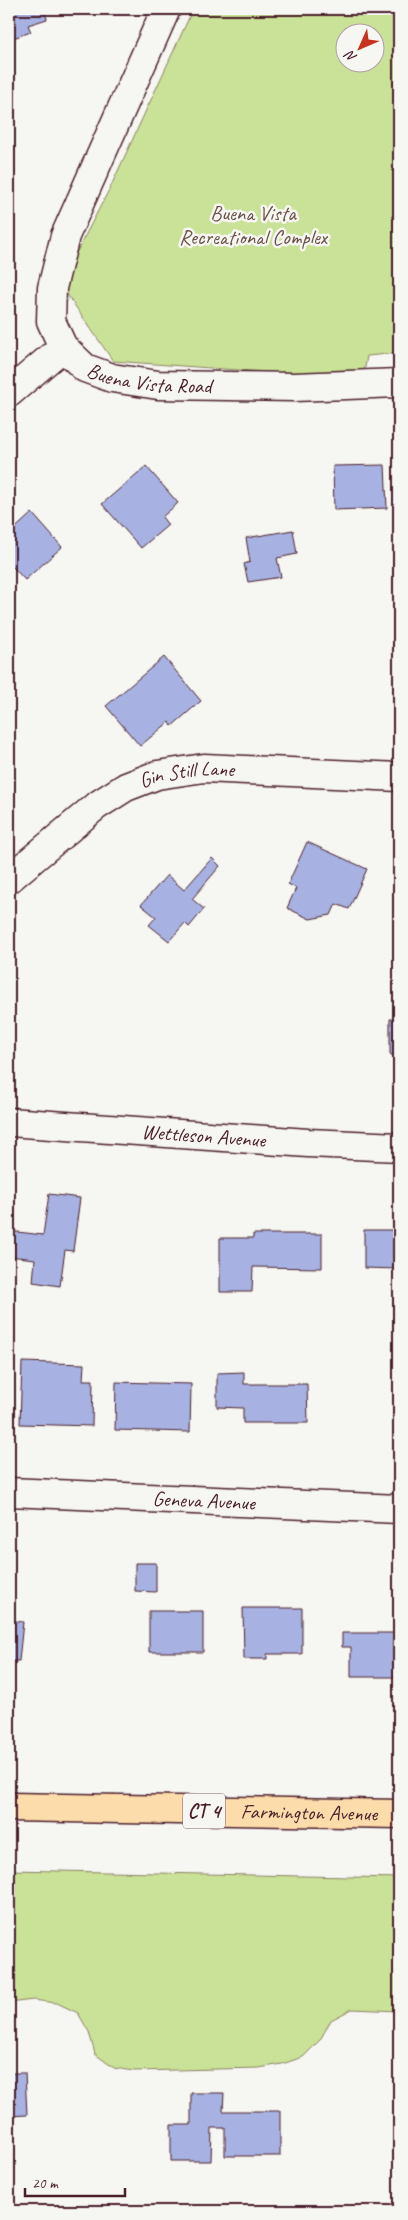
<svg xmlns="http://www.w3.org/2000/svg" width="408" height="2220" font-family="Caveat,sans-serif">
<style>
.green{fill:#cae298;stroke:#8a8062;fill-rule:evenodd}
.building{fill:#a7b2e2;stroke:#4a1f2b}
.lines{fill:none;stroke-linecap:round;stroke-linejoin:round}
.minor-casing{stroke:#4a1f2b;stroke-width:31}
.major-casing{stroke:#4a1f2b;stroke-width:31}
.minor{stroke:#f6f6f2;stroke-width:28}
.major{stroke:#fddcac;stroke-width:28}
.labels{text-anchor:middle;stroke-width:5;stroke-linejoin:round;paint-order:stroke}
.shield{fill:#f6f6f2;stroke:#7e6067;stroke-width:1}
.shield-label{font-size:20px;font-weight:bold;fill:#4a1f2b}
.park-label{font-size:21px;fill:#6a5046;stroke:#f6f6f2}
.street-label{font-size:21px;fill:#4a1f2b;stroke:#f6f6f2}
</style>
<rect width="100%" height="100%" fill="#f6f6f2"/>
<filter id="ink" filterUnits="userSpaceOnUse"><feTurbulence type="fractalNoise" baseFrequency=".02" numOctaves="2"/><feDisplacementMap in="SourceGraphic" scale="10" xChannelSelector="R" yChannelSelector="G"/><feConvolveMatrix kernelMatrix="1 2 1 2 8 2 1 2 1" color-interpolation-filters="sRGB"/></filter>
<g filter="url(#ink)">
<!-- green -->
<path class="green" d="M193 9H399V353L367 356 363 379 113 361 60 284 111 186ZM346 32H376V62H346Z
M9 1870 399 1878V2011L352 2009 331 2020 320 2040 303 2057 282 2064 259 2068 135 2071 114 2068 95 2054 89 2032 78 2013 57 2003 33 2000 9 2003Z"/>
<!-- building -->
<path class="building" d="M9 9H44L47 19 28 25 31 32 10 39 12 42 9 43Z
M385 465 387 508 334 510 333 466Z
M146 466 178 503 162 517 168 525 141 548 102 504Z
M32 513 62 547 25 580 13 567 9 571V534Z
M293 530 297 554 277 558 281 577 248 582 244 564 250 562 246 538Z
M164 657 201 701 172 726 169 722 140 746 106 706Z
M307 842 367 869 349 909 336 904 331 915 310 919 287 908 296 888 288 884Z
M212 858 220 866 192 899 204 909 189 927 185 923 169 941 149 925 156 917 141 905 167 875 184 890Z
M390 1019H399V1072H397V1055H390Z
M49 1194 80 1198 73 1251 65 1250 60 1286 33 1282 35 1259 9 1256V1231L43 1235Z
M364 1230H399V1269L364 1268Z
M253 1234H322V1268L253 1267 252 1292H220V1238H253Z
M22 1362 84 1364 83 1380H93L92 1426 20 1424Z
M244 1372V1384H307L308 1423H243V1408L217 1407V1373Z
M116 1382 191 1384 190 1432 115 1430Z
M135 1563H156V1592L135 1591Z
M243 1608H302V1654H267V1659H244Z
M149 1611H203V1652H149Z
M9 1620 23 1622 19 1661H9Z
M342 1633H399V1677H351V1647H342Z
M9 2073H25L27 2115 9 2116Z
M191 2093H224L223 2111H280V2156H225V2128H212L211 2161H171V2125H191Z
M397 2096H399V2136Z"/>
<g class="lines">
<!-- minor casing -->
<g class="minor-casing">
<g id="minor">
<path id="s1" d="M166 9 65 236 52 288 51 321 63 347 85 368 112 378 158 385 294 387 399 383"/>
<path d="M9 393 63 347"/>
<path id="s2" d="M9 879 96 806 126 787 157 775 204 768 399 777"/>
<path id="s3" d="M9 1122 308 1143 399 1147"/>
<path id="s4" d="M9 1492 399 1509"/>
</g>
</g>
<!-- major casing -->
<g class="major-casing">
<g id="major">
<path id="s5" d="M9 1807 399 1814"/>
</g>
</g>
<!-- minor -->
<use href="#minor" class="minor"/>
<!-- major -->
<use href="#major" class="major"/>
</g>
</g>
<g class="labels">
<!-- shield labels -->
<rect class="shield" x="183" y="1793.5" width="42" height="35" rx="4"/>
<g class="shield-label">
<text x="204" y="1818">CT 4</text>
</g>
<!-- park labels -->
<g class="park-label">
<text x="253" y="220">Buena Vista<tspan x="253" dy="24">Recreational Complex</tspan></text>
</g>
<!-- street labels -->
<g class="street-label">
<text dy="7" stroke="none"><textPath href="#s1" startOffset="460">Buena Vista Road</textPath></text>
<text dy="7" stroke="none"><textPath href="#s2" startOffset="212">Gin Still Lane</textPath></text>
<text dy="7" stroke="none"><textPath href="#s3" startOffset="195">Wettleson Avenue</textPath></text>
<text dy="7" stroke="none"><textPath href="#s4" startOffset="195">Geneva Avenue</textPath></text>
<text dy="7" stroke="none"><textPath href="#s5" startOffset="300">Farmington Avenue</textPath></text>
</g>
</g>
<!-- margin -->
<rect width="408" height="2220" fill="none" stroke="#f6f6f2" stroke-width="30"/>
<rect x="15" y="15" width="378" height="2190" fill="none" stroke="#4a1f2b" stroke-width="2" filter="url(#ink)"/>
<!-- north arrow -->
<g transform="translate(360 48) rotate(225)"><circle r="24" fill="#f6f6f2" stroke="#b1a0a2"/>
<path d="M0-4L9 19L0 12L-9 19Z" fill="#c8321e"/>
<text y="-8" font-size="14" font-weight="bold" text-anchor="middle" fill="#4a1f2b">N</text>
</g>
<!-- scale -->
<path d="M25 2188v8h100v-8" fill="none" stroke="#4a1f2b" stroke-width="2.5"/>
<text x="32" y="2188" font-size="15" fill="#4a1f2b" stroke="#f6f6f2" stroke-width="4" paint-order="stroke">20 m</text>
</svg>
